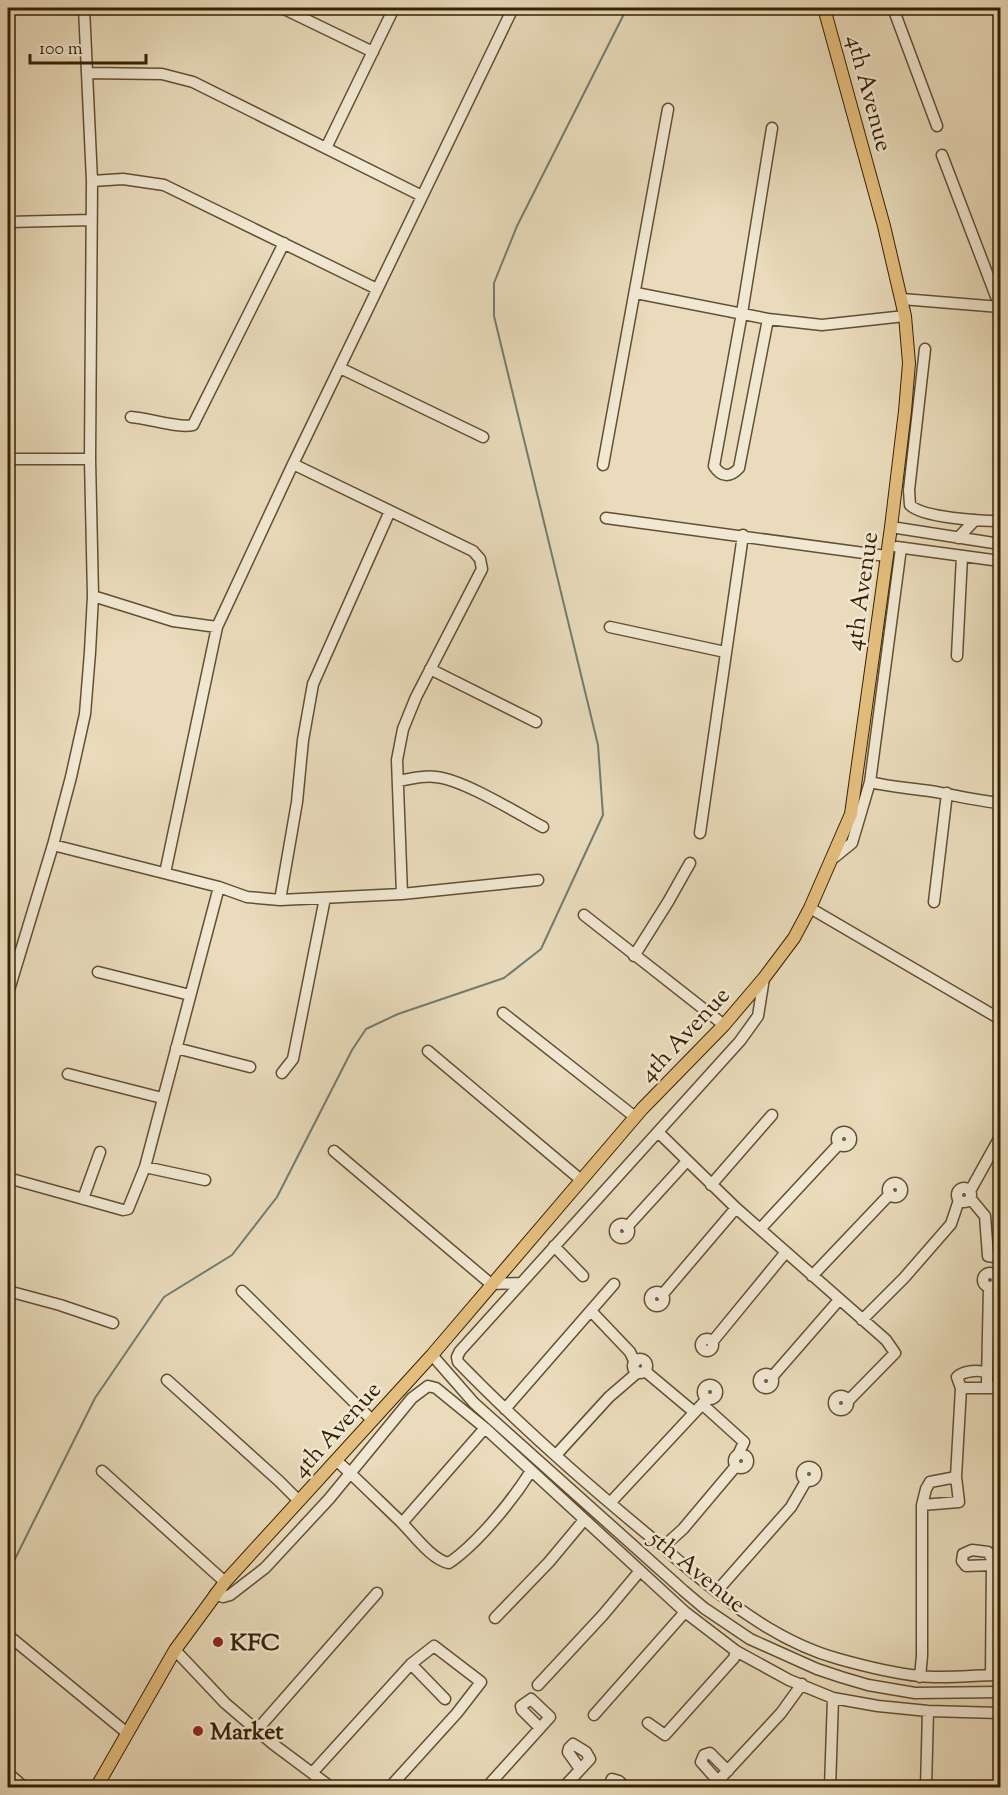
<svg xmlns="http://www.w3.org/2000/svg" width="1008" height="1795" font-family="'Sorts Mill Goudy',serif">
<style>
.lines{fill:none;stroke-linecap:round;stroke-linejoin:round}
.stream{stroke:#727c70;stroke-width:2}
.minor-casing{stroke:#634f31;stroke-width:13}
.major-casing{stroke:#362003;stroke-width:14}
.minor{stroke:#f1e8d3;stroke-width:10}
.major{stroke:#e4be7e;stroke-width:12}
.poi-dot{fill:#8f2418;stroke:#f1e8d3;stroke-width:2}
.labels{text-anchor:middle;stroke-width:5;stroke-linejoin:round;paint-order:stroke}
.street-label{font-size:24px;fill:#362003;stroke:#f1e8d3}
.poi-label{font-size:24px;font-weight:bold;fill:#362003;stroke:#f1e8d3;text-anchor:start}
</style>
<rect width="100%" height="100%" fill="#e9dbbb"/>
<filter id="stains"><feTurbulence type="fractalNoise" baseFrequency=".00333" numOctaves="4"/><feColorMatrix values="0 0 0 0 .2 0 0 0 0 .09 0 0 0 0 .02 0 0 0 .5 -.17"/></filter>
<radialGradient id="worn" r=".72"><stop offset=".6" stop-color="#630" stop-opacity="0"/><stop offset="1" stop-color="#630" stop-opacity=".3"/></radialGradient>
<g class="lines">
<!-- stream -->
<path class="stream" d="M8 1573 95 1398 164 1297 232 1255 277 1197 352 1050 366 1029 398 1014 504 978 541 949 603 815 598 745 494 316V283L517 226 627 8"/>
<!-- minor casing -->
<g class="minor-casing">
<path id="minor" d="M282 8 373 52
M893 8 937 126
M87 73 162 74 193 82 422 196
M326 148 394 8
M942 155 1000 307
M92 181 123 179 164 185 377 289
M8 222 91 220
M636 293 768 319 822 325 905 316
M902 299 1000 307
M768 319 739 468C730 478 721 477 714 466L742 313 772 128
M925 349 909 490 910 505C923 518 981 521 1000 521
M340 368 483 437
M131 417C148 418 180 429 193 425L284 243
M8 459H90
M293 464 473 551 480 559 482 569 416 697 403 729 397 760 402 894
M603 465 668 109
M606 518 886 556
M891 527 1000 544
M958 538 975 520
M897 547 1000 561
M93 596 173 621 217 627
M610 627 725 652
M957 656 962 556
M430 669 536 722
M398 781C411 779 423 775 436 777 462 779 517 813 543 827
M870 782C890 787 910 788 930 791 954 795 977 801 1000 803
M700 833 743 535
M53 845 219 887 247 897 280 900 402 894 538 880
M831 860 852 843 870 782 901 548
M165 873 217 627 293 464 513 8
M280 900 297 802 303 740 313 684 390 511
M934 902 947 793
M810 908 1000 1019
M584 915 724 1025
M634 956 668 902 690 863
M98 972 190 995
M764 978 758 1016 740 1041 460 1351 457 1357 458 1362C519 1425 585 1483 653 1539 709 1586 766 1639 839 1659 864 1666 892 1673 919 1676 945 1679 974 1675 1000 1675
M8 993 53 845 71 777 85 714 90 652 93 596 90 459 92 181 84 8
M503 1013 635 1117
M1000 1019V920
M176 1048 250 1067
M428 1051 581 1180
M282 1073 293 1059 325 898
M68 1074 162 1098
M658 1132 736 1208 886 1340 895 1353 848 1401
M837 1139a7 7 0 1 1 14 0a7 7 0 1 1-14 0Z
M334 1151 491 1284 521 1283
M145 1167 205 1180
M8 1178 123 1210 128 1209 145 1167 219 887
M888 1190a7 7 0 1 1 14 0a7 7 0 1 1-14 0Z
M711 1185 772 1115
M957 1195a7 7 0 1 1 14 0a7 7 0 1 1-14 0Z
M970 1191 1000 1137
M970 1198 985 1216 988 1256 1000 1258
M83 1199 100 1152
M615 1231a7 7 0 1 1 14 0a7 7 0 1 1-14 0Z
M627 1227 687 1161
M761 1228 839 1144
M554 1246 583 1276
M983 1280a7 7 0 1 1 14 0a7 7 0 1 1-14 0Z
M812 1276 890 1194
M989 1287 987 1383 991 1388
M8 1291 60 1305 113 1323
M242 1291 372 1420
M650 1299a7 7 0 1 1 14 0a7 7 0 1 1-14 0Z
M662 1295 736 1208
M591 1311 630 1352 635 1363
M862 1320 904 1278 951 1224 959 1200
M701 1345a6 6 0 1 1 12 0a6 6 0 1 1-12 0Z
M713 1341 786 1252
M432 1355 474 1403 684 1591 704 1608 750 1639 817 1669 841 1677 868 1685 915 1693 1000 1692
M633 1366a7 7 0 1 1 14 0a7 7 0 1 1-14 0Z
M645 1371 694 1412
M759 1381a7 7 0 1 1 14 0a7 7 0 1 1-14 0Z
M772 1377 839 1300
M167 1380 279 1481 299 1501
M703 1392a7 7 0 1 1 14 0a7 7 0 1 1-14 0Z
M961 1388H1000
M834 1403a7 7 0 1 1 14 0a7 7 0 1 1-14 0Z
M702 1404 744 1442 738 1455
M505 1409 614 1284
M734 1461a7 7 0 1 1 14 0a7 7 0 1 1-14 0Z
M556 1455 609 1397 638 1372
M337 1461C358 1480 378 1500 399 1520 412 1532 431 1560 449 1563 478 1543 512 1501 531 1471
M802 1474a7 7 0 1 1 14 0a7 7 0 1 1-14 0Z
M102 1471 225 1582
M610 1503 707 1399
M922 1505 959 1502 956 1477 961 1388 957 1377C963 1371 979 1369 987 1373
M402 1523 485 1428
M663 1547 683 1529 736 1466
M717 1591 791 1507 806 1481
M215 1594 223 1597 230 1595 265 1568 329 1499 412 1398 428 1386 436 1388 485 1428 685 1612 736 1651 789 1680 833 1698 878 1706 928 1711 1000 1713
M495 1618 549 1562 584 1520
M9 1636 127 1733
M175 1650 225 1703 273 1744 332 1788
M411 1664 445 1699
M991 1675 992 1559 988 1552 972 1550 963 1554 962 1561 966 1566 992 1565
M920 1677 922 1656V1505L926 1489 930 1482 956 1477
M538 1685 603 1615 639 1572
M594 1715 685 1612
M648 1723 665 1735 734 1658 736 1651
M257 1730 377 1593
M728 1771 710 1753 704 1755 701 1762 718 1781 781 1713 802 1684
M313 1772 411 1664 434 1646 481 1682 457 1713 389 1788
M8 1773 25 1788
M486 1788 550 1717 531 1699 521 1706 522 1710 540 1728
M563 1788 590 1759 586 1752 573 1744 569 1748 568 1752 580 1769
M608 1788 612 1779 619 1781 626 1788
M830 1788 833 1698
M926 1788 928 1711"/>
</g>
<!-- major casing -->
<g class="major-casing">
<path id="major" d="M96 1788 175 1650 225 1582 432 1355 642 1109 724 1025 764 978 794 938 810 908 851 814 891 527 905 411 909 363 905 316 884 226 824 8"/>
</g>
<!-- minor -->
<use href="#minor" class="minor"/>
<!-- major -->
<use href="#major" class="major"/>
</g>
<!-- markers -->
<g class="poi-dot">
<circle cx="218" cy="1642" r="6"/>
<circle cx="198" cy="1731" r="6"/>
</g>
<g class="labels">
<!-- street labels -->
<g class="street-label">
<text transform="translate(870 93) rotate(75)" y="8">4th Avenue</text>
<text transform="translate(861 591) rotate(-82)" y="8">4th Avenue</text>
<text transform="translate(684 1034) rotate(-47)" y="8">4th Avenue</text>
<text transform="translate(336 1429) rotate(-48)" y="8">4th Avenue</text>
<text transform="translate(698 1571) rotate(39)" y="8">5th Avenue</text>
</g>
<!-- poi labels -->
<g class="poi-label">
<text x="230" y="1650">KFC</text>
<text x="210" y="1739">Market</text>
</g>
</g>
<!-- margin -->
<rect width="1008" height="1795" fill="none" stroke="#e9dbbb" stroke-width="30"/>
<rect x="9" y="9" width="990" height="1777" fill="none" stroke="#362003" stroke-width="3"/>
<rect x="15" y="15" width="978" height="1765" fill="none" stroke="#362003" stroke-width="1.5"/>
<!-- scale -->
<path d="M30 54v9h116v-9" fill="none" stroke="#362003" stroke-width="3"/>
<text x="39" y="54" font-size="18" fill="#362003" stroke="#f1e8d3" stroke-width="4.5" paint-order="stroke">100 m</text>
<rect width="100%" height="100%" filter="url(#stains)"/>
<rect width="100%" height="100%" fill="url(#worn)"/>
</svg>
